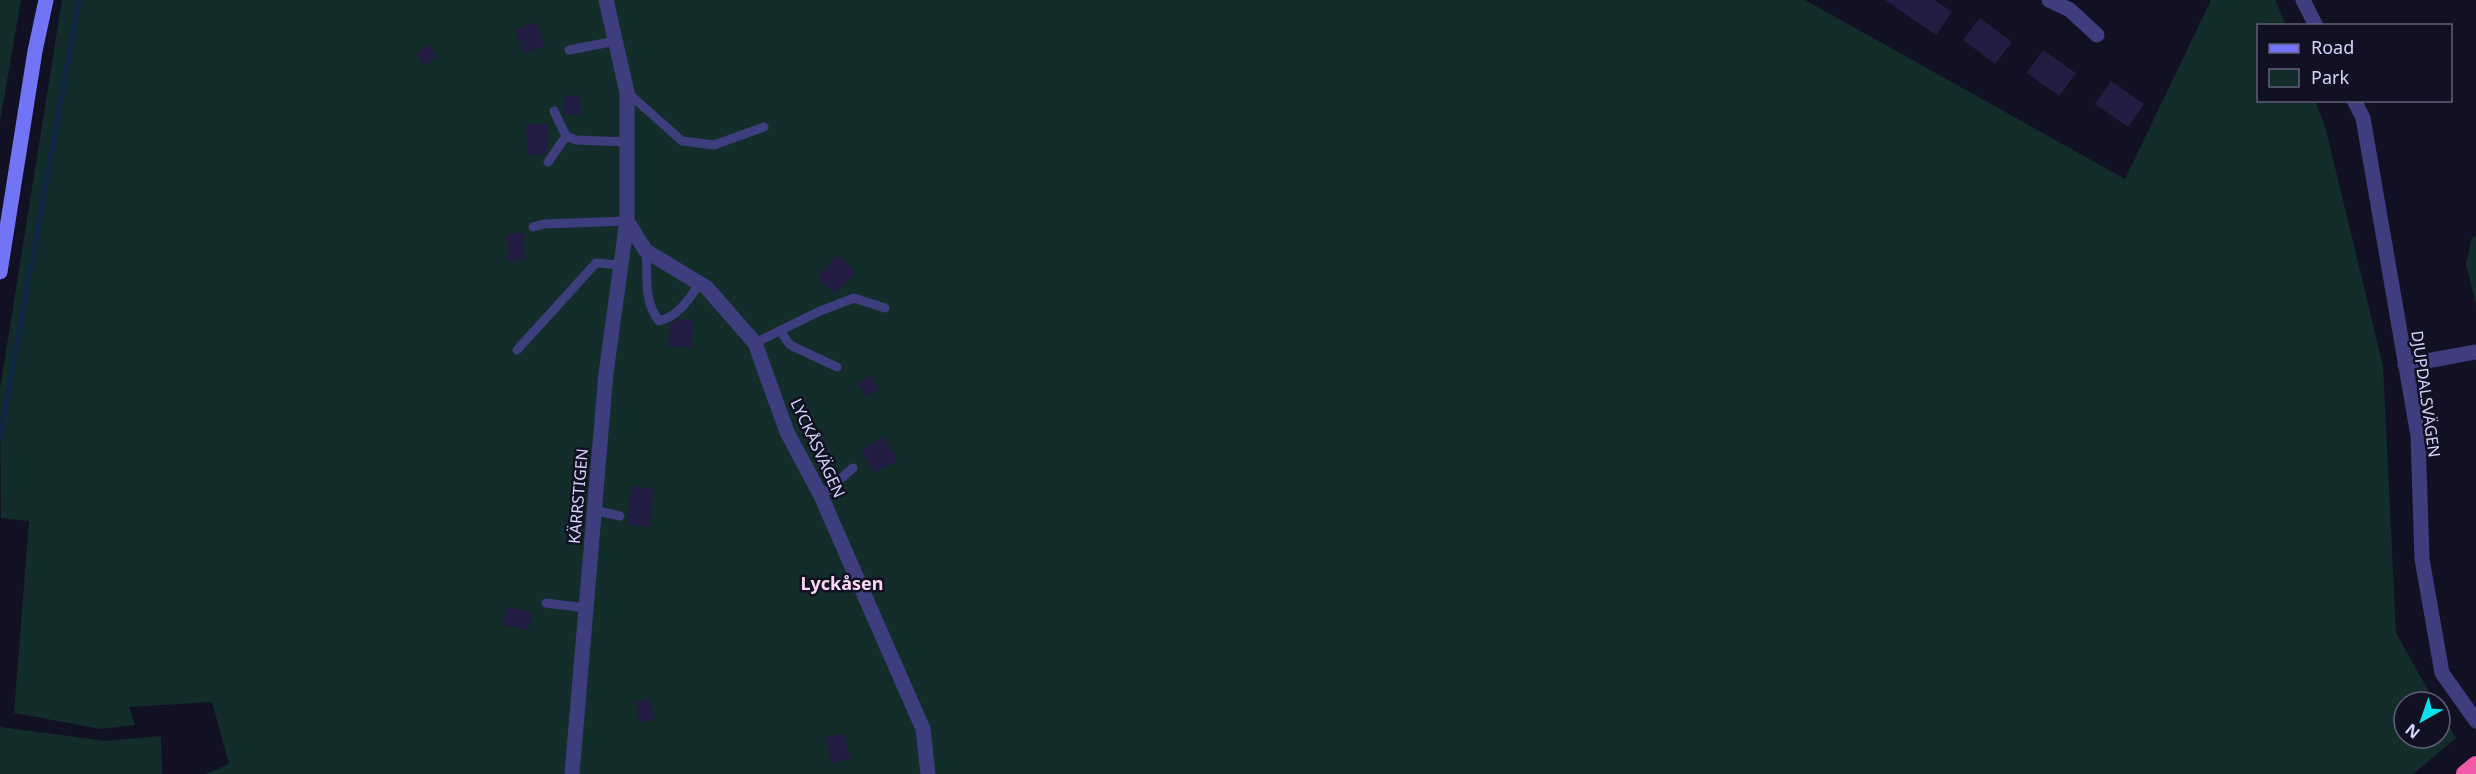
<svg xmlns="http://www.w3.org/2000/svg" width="2476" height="774" font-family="'Noto Sans',sans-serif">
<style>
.green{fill:#132d2b}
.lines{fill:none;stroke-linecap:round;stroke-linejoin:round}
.stream{stroke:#112746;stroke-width:5}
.building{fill:#231d43}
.lane{stroke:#3e3e7f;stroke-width:9}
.street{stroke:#3e3e7f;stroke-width:15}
.secondary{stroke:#7274f6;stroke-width:15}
.highway{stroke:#f458a9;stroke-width:18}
.labels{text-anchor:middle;stroke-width:5;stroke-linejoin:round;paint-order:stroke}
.street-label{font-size:16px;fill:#d8d5fc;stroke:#121023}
.neighbourhood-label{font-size:18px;font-weight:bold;fill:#fcd7f0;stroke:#121023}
</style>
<rect width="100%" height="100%" fill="#121023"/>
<!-- green -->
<path class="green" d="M0 0H21L0 121Z
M62 0H1805L2125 179 2211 0H2275L2286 25 2258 26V100L2315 101 2325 126 2383 366 2396 633 2435 702H2404V738H2440V711L2456 738 2413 774H206L229 764 212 702 129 707 135 725 101 729 14 713 29 521 1 518 0 389Z
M2476 236V305L2466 264 2472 238Z
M0 727 105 741 161 736 162 774H0Z"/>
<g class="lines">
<!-- stream -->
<path class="stream" d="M0 438 79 0"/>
</g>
<!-- building -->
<path class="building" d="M1885 0H1935L1952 12 1936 35Z
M1980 18 2012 42 1995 64 1963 40Z
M535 22 545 45 525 54 515 30Z
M430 45 436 57 422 65 416 53Z
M2043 50 2076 73 2059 96 2027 73Z
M2111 81 2144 104 2128 127 2095 104Z
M580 95 581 114 564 115 563 96Z
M548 123V150L545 155H527L526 124Z
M523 233 525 260 508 261 506 234Z
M838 255 856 272 835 294 817 277Z
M679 319 694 320 691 348 668 346 670 324Z
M870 376 879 389 867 397 858 384Z
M884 437 898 460 874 473 861 451Z
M632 486 654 489 649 527 627 524Z
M507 607 532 612 528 630 503 625Z
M651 699 654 720 639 722 636 701Z
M844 733 850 759 831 763 825 738Z"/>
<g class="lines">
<!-- lane -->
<path class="lane" d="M569 50 616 41
M627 92 682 141 714 145 764 127
M554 111 566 136 576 140 627 142
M548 162 566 136
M533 227 544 224 627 221
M646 251C648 275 643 301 659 321 679 316 689 299 700 283
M780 331 790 345 837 367
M755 343 820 311 854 298 885 308
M517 350 596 263 621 265
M821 496 853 468
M594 510 620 516
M546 603 586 608"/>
<!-- street -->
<path class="street" d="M2049 0 2070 10 2097 35
M2303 0 2316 26
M2354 100 2363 118 2418 436 2422 559 2442 673 2476 721
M627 221 646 251 707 288 755 343 787 432 821 496 923 729 928 774
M2405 365 2476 352
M572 774 606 373 627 221V92L606 0"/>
<!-- secondary -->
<path class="secondary" d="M0 272 35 51 46 0"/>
<!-- highway -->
<path class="highway" d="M2465 774 2476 765"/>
</g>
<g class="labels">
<!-- street labels -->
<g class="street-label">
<text transform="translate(2426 394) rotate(82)" y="6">DJUPDALSVÄGEN</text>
<text transform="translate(818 448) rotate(65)" y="6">LYCKÅSVÄGEN</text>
<text transform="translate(578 496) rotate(-85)" y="6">KÄRRSTIGEN</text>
</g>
<!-- neighbourhood labels -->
<g class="neighbourhood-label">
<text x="842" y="590">Lyckåsen</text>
</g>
</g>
<!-- legend -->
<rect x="2257" y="24" width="195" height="78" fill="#121023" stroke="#615f7a" stroke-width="1.5"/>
<rect x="2269" y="44" width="30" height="9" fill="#7274f6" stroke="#615f7a" stroke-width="1.5"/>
<text x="2311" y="54" font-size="18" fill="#d8d5fc">Road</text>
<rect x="2269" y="69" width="30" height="18" fill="#132d2b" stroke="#615f7a" stroke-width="1.5"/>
<text x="2311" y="84" font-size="18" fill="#d8d5fc">Park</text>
<!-- north arrow -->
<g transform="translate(2422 720) rotate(220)"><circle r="28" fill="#121023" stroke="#615f7a" stroke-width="1.5"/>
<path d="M0-4.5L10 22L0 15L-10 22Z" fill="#0fe0ee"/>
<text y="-9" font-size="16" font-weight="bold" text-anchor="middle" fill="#d8d5fc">N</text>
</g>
</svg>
